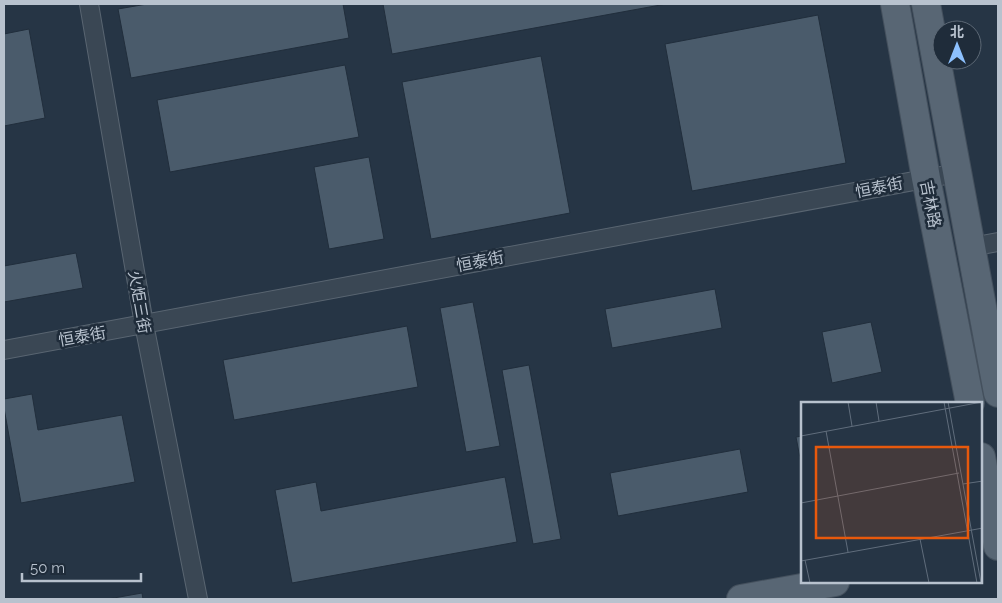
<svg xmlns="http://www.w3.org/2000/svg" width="1002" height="603" font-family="Raleway,'Noto Sans SC',sans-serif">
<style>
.building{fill:#4a5b6b;stroke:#212e3c}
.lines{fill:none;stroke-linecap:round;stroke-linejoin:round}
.street-casing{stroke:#596571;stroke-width:20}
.primary-casing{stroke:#44505d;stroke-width:30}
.street{stroke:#3a4754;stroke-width:18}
.primary{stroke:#586674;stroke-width:28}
.labels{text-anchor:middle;stroke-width:5;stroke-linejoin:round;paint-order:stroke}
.street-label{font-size:16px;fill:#b8c2ce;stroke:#1f2c3a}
.inset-road{fill:none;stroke:#606d7c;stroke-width:1}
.view{fill:#e8590c;fill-opacity:0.15;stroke:#e8590c;stroke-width:2.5}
.inset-edge{fill:none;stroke:#b8c2ce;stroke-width:2.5}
</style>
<rect width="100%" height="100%" fill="#263545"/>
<!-- building -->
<path class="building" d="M147 4H343L349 38 131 78 118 9Z
M383 4H666L392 54Z
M818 15 846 163 692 191 665 44Z
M29 29 45 118 4 126V34Z
M541 56 570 213 431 239 402 82Z
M345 65 359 137 170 172 157 100Z
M369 157 384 239 329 249 314 167Z
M76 253 83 288 4 302V266Z
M715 289 722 328 612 348 605 309Z
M473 302 500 446 466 452 440 308Z
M871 322 882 372 832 383 822 332Z
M407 326 418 387 234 420 223 360Z
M529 365 561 539 533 544 502 370Z
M32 394 38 430 122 415 135 482 21 503 4 408V399Z
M802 436V469L796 437Z
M740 449 748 492 618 516 610 473Z
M505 477 517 542 292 583 275 490 316 482 321 511Z
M142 593 143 599H108Z"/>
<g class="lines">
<!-- street casing -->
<g class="street-casing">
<path id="street" d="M89 4 144 324 198 599
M971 247 998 242
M4 350 957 173"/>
</g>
<!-- primary casing -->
<g class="primary-casing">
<path id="primary" d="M895 4 926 178 970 403
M926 4 998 393
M981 457 998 546
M741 599 835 582"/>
</g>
<!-- street -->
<use href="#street" class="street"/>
<!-- primary -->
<use href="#primary" class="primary"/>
</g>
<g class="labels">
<!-- street labels -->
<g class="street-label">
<text transform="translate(879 187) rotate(-11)" y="6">恒泰街</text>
<text transform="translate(931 204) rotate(79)" y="6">吉林路</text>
<text transform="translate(480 261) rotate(-11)" y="6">恒泰街</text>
<text transform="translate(140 302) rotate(80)" y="6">火炬三街</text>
<text transform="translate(82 336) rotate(-10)" y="6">恒泰街</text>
</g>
</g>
<!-- overview -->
<g transform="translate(801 402)">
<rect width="181" height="181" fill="#263545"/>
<path class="inset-road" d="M47 0 51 24M75 0 78 19M143 0 176 181M147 0 180 181M25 29 47 150M0 34 181 0M162 82 182 79M0 101 158 71M119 137 128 181M4 158 9 181M0 159 182 126"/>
<path class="view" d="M15 45H167V136H15Z"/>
<rect width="181" height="181" class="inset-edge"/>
</g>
<!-- border -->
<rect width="1002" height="603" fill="none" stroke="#b8c2ce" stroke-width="10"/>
<!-- north arrow -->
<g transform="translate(957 45)"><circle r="24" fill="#1f2c3a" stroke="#5c6875"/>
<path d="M0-4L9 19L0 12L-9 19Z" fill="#8dc1fe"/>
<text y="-8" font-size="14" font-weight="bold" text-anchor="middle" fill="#b8c2ce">北</text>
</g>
<!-- scale -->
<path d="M22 573v8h119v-8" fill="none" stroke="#b8c2ce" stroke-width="2.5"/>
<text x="30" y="573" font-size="15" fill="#b8c2ce" stroke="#1f2c3a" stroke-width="4" paint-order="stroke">50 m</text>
</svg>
